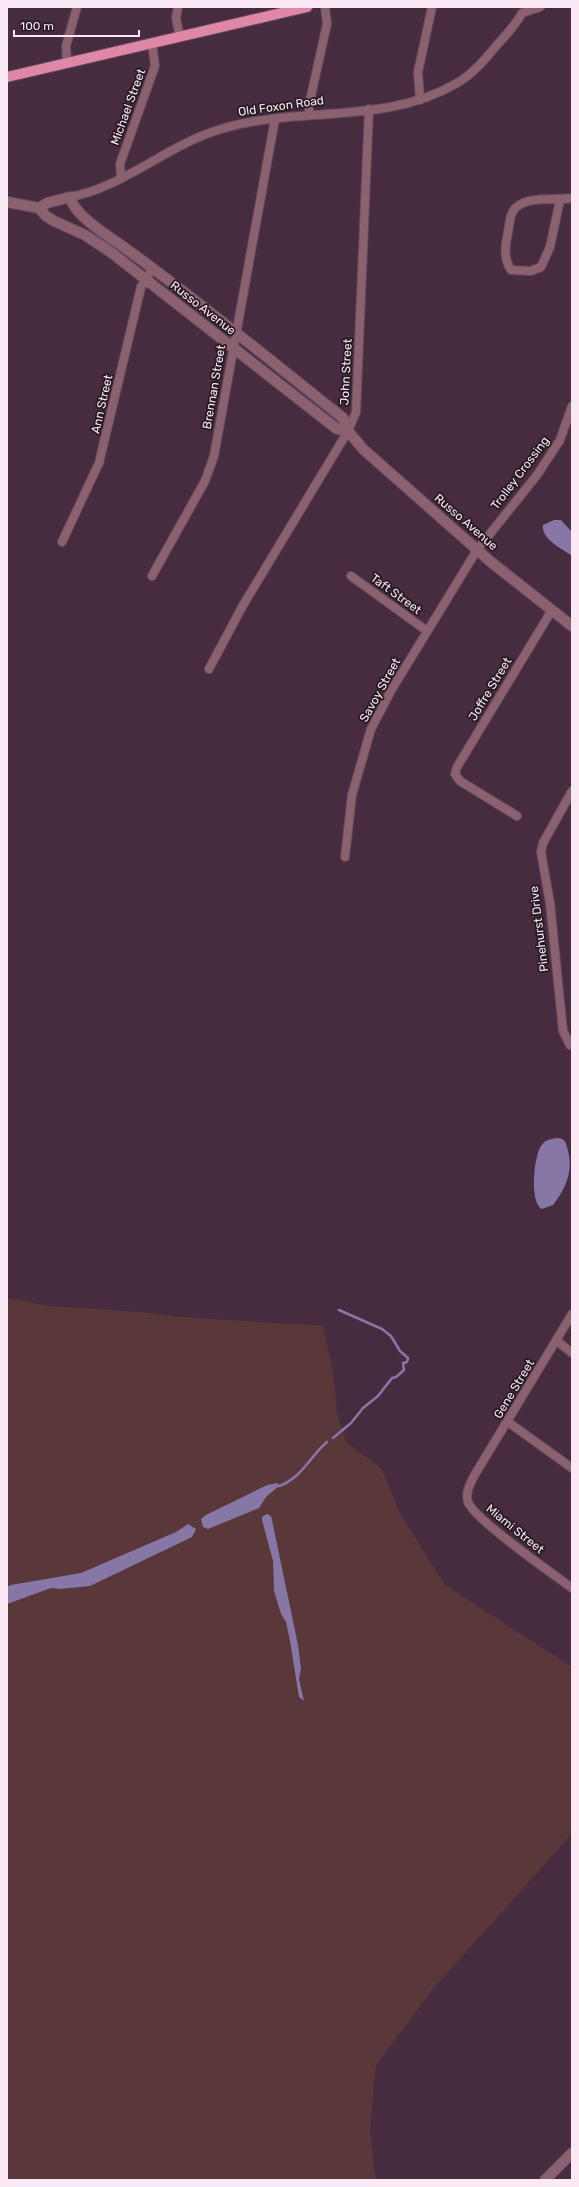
<svg xmlns="http://www.w3.org/2000/svg" width="579" height="2187" font-family="Rubik,sans-serif">
<style>
.green{fill:#5a383a}
.water{fill:#8677a6}
.lines{fill:none;stroke-linecap:round;stroke-linejoin:round}
.stream{stroke:#8677a6;stroke-width:2.5}
.minor-casing{stroke:#644a5c;stroke-width:10}
.tertiary-casing{stroke:#644a5c;stroke-width:12}
.primary-casing{stroke:#644a5c;stroke-width:12}
.minor{stroke:#8b606f;stroke-width:8}
.tertiary{stroke:#8b606f;stroke-width:10}
.primary{stroke:#de87a6;stroke-width:10}
.labels{text-anchor:middle;stroke-width:3.5;stroke-linejoin:round;paint-order:stroke}
.street-label{font-size:12px;fill:#fae8f4;stroke:#261922}
</style>
<rect width="100%" height="100%" fill="#472c3f"/>
<!-- green -->
<path class="green" d="M7 1298 49 1306 140 1312 179 1317 323 1326 334 1377 337 1412 346 1442 381 1468 401 1515 445 1585 572 1667V1832L562 1845 432 1990 376 2065 370 2130 376 2180H7Z"/>
<!-- water -->
<path class="water" d="M554 520H561L572 532V556C562 549 541 539 543 525Z
M557 1138C563 1138 566 1141 567 1147 574 1170 567 1186 553 1205L542 1209C529 1203 534 1156 541 1146 545 1140 550 1139 557 1138Z
M278 1483 279 1486 266 1497 259 1508 208 1529 203 1527 201 1519 206 1515 267 1485Z
M267 1514 271 1516 272 1520 298 1645 301 1669 299 1679 304 1701 299 1697 290 1641 286 1622 281 1614 274 1591 273 1561 262 1520V1517Z
M188 1524 196 1529 192 1537 90 1586 60 1589 51 1588 7 1604V1587L11 1585 81 1573 176 1532Z"/>
<g class="lines">
<!-- stream -->
<path class="stream" d="M333 1438 351 1423 363 1408 378 1396 392 1378 396 1377 404 1370 403 1363 407 1362 408 1358 400 1351 391 1336 382 1329 339 1310
M279 1486C302 1478 310 1456 327 1442"/>
<!-- minor casing -->
<g class="minor-casing">
<path id="minor" d="M178 7 176 18 180 37
M67 63 66 46 77 7
M420 100 418 72 432 7
M309 115V105L327 24 325 7
M121 178 120 164 155 66 152 43
M70 197C124 187 166 146 218 130 295 105 385 126 457 83 473 74 485 60 496 46 506 35 515 26 522 13L540 7
M560 200 550 247 541 267 531 271 511 270C504 259 505 249 507 237 509 230 509 220 512 213 521 194 555 201 572 198
M62 542 99 463 141 287 153 268
M152 576 205 481 214 456 275 119
M351 576 427 631
M209 669 242 607 348 431 356 412 369 109
M517 816 460 781 455 774 457 767 552 610
M345 857 352 795 371 729 392 689 477 550 537 475 560 440 572 406
M570 1045 563 1031 550 903 541 852 543 843 572 791
M572 1314 474 1476C470 1484 465 1493 468 1502 474 1519 553 1574 572 1588
M557 1341 572 1353
M508 1422 572 1468"/>
</g>
<!-- tertiary casing -->
<g class="tertiary-casing">
<path id="tertiary" d="M7 202 39 208 47 203 70 197C75 217 109 236 125 248 200 302 271 361 343 418L348 431 363 449 491 562 572 626
M39 208 46 216 54 221 85 235 112 253 337 429 348 431
M545 2180 572 2153"/>
</g>
<!-- primary casing -->
<g class="primary-casing">
<path id="primary" d="M7 77 307 7"/>
</g>
<!-- minor -->
<use href="#minor" class="minor"/>
<!-- tertiary -->
<use href="#tertiary" class="tertiary"/>
<!-- primary -->
<use href="#primary" class="primary"/>
</g>
<g class="labels">
<!-- street labels -->
<g class="street-label">
<text transform="translate(281 106) rotate(-8)" y="4">Old Foxon Road</text>
<text transform="translate(128 107) rotate(-70)" y="4">Michael Street</text>
<text transform="translate(203 308) rotate(38)" y="4">Russo Avenue</text>
<text transform="translate(346 372) rotate(-87)" y="4">John Street</text>
<text transform="translate(214 387) rotate(-80)" y="4">Brennan Street</text>
<text transform="translate(102 404) rotate(-77)" y="4">Ann Street</text>
<text transform="translate(520 473) rotate(-53)" y="4">Trolley Crossing</text>
<text transform="translate(466 522) rotate(41)" y="4">Russo Avenue</text>
<text transform="translate(396 594) rotate(36)" y="4">Taft Street</text>
<text transform="translate(490 689) rotate(-59)" y="4">Joffre Street</text>
<text transform="translate(380 690) rotate(-61)" y="4">Savoy Street</text>
<text transform="translate(539 929) rotate(-97)" y="4">Pinehurst Drive</text>
<text transform="translate(514 1389) rotate(-59)" y="4">Gene Street</text>
<text transform="translate(515 1529) rotate(39)" y="4">Miami Street</text>
</g>
</g>
<!-- border -->
<rect width="579" height="2187" fill="none" stroke="#fae8f4" stroke-width="16"/>
<!-- scale -->
<path d="M14 30v6h125v-6" fill="none" stroke="#fae8f4" stroke-width="2"/>
<text x="20" y="30" font-size="12" fill="#fae8f4" stroke="#261922" stroke-width="3" paint-order="stroke">100 m</text>
</svg>
